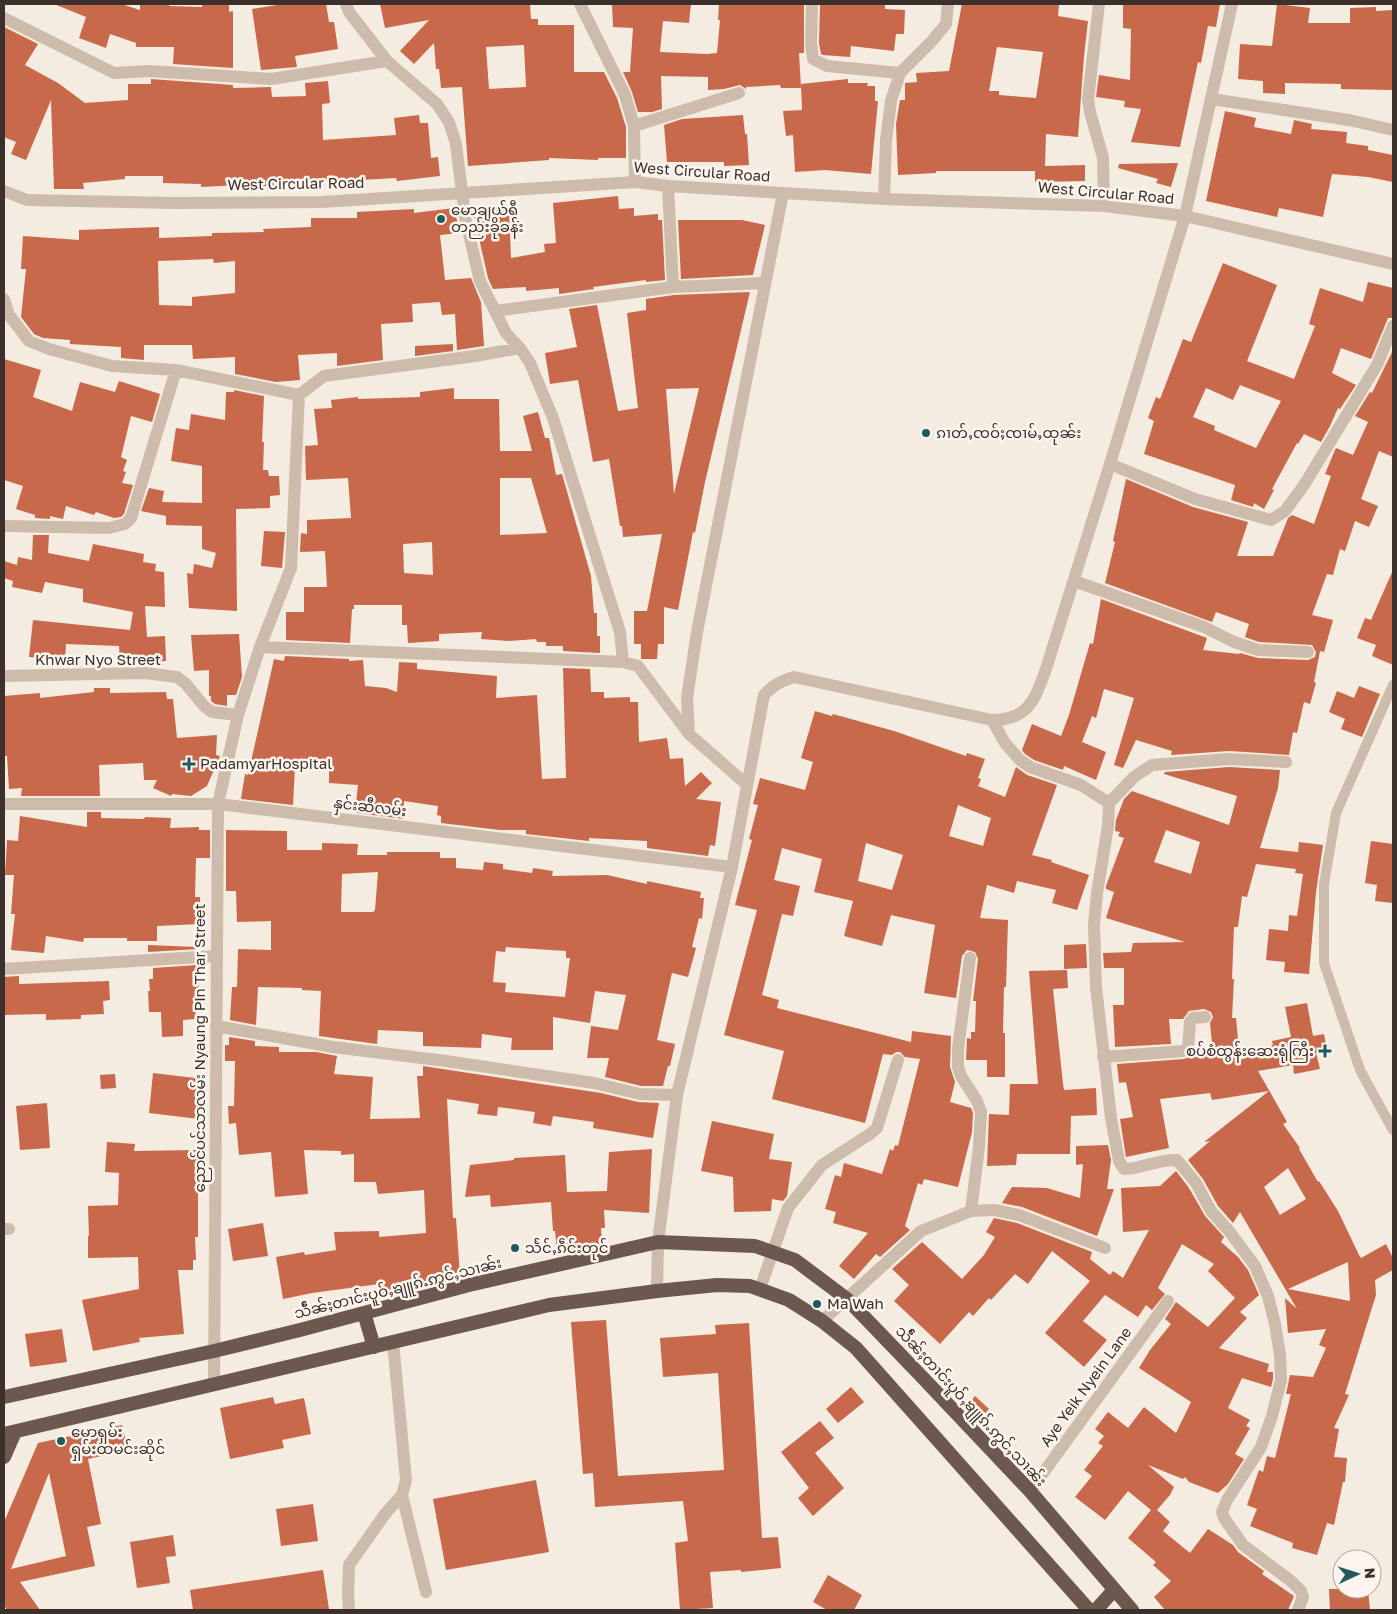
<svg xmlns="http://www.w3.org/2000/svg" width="1397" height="1614" font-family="'Golos Text','Noto Sans Myanmar',sans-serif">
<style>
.building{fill:#c8694b;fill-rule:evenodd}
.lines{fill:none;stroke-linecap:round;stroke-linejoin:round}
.service{stroke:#cdbbac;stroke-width:10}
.minor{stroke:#cdbbac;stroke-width:12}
.tertiary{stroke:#cdbbac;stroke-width:12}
.trunk{stroke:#6c584f;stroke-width:14}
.poi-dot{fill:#1f5a5e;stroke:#fbf5ee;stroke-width:2}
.labels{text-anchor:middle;stroke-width:5;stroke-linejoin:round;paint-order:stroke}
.street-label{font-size:15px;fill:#3b302b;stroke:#fbf5ee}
.poi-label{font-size:15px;fill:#3b302b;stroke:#fbf5ee;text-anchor:start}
</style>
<rect width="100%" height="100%" fill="#f4ebe1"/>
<!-- building -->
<path class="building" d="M54 4H121L140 10V4H169V6L202 7V4H229V12L233 11V68L173 64 174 47H136V43L110 34 106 48 79 38 86 17Z
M277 4H326L329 22H334L338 49 295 56 297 67 261 70 252 9 277 5Z
M380 4H530L531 19H538V25H574V72H604L617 98 626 127V158H598V160L549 158V160L468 166 462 87 441 88 439 69H436L434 43 414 64 400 51 429 20 385 28ZM524 45 526 87 489 89 486 47Z
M612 4H691L689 23 663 21 660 52 707 54 717 53 720 20H718L719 4H804V53H799L801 88H781L780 85 746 87V89L740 85 724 89 708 90V77L661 76 662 109 652 112H638L632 92 623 72H630L633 28 613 27Z
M820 4H885V9L905 10 904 34H896L894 51 851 46 850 57 823 55 821 54 819 43Z
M962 4H1059L1058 16 1088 21 1084 56 1078 137 1046 134 1045 166 1085 165V181L1035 182V171H936V173L898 175 896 124 900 100H905V83L917 82 916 73 949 71ZM997 47 1043 52 1036 98 999 95V91H989Z
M1123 4H1220L1216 27 1208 26 1201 63 1198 62 1180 147 1131 142 1141 109 1124 107 1125 101 1096 97 1099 75 1130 80 1131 29 1123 28Z
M1277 4 1310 8 1308 23H1350V8L1376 7V11L1393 10V90L1341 89V84L1285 83V94L1263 93V81L1238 79 1240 44 1272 46Z
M4 27 38 44 25 65 58 83 85 103 128 100V84H151V79L233 85V88L271 87 272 97 306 96 305 83 328 81 330 103 322 104 323 140 396 135 394 118 419 115 420 123H428L431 158 438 157 440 176 397 181 396 178 343 181V179L276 182V186H259V184L201 187V184L163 183V176H125V179L83 183 84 189H54L51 100 26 160 11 154 16 142 4 137Z
M848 79V83H868L867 86H875V101H878L871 174 825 170 795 172 793 135 786 136 783 111 802 110 801 84Z
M1225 111 1256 118 1254 127 1291 134 1294 120 1312 124 1311 129 1347 132 1346 143 1368 146V150L1393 155V182L1368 177 1332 174 1323 217 1279 208 1277 217 1206 201Z
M743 115 745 134H747L749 165 724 166V162H667L664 125 682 119Z
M1178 163 1171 187 1156 183 1158 179 1118 168 1119 164Z
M618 196 619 209 634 208V216L658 214V220H662L665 280 646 282V280L593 287 594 289 559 294V288L526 291V287L493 289 488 278 473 212 509 208 511 258 545 252 544 244 556 243 553 203Z
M454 208 460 233 440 235 445 280 471 278 481 302 484 346 457 350 455 314 442 315 440 302 412 304 413 322 381 324 383 360 337 366V353L298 355 300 380 276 382 235 374V357L193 359 192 345H144V360L121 358V347L70 344V340L43 338 34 334 21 317 26 269H21L23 236 79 240V230L159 227V238L212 236V233L264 232 263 229 311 227V218H357V212L414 209V213ZM213 259 214 263 235 261V293L192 297V306L159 305 158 261Z
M678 220H742L765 225 753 275 681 279Z
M1223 263 1277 285 1247 361 1294 379 1315 326 1309 324 1320 288 1363 302 1368 282 1393 288V318H1388L1371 359 1341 348 1332 373 1356 385 1340 409 1338 408 1330 426 1321 442 1304 434 1298 444 1297 443 1272 489 1274 490 1264 509 1254 503 1253 507 1231 500 1235 485 1144 454 1154 421 1148 418 1156 397 1160 399 1183 339 1191 342ZM1240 385 1281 401 1256 448 1214 430 1215 426 1193 417 1206 388 1233 400Z
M750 292 705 482 695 533 693 532 678 610 664 607V644H658L657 659H641V644H634V611H647L662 534 623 537 622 526H620L609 459 593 462 578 380 550 384 545 353 577 347 569 309 597 305 618 411 638 408 627 313 646 310V299L674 295ZM699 388 674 494 666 389Z
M453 344V351L415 356V346Z
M1393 350V457L1379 451 1361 499 1378 506 1369 527 1355 521 1345 551 1340 549 1333 575 1327 574 1312 615 1333 620 1324 652 1320 651 1314 682 1316 683 1310 704 1304 702 1297 733 1293 732 1289 755 1229 751 1171 755 1172 751 1136 740 1123 768 1114 765 1134 698 1104 689 1096 718 1092 716 1082 742 1106 752 1096 780 1064 766 1063 770 1034 760 1025 754 1022 750 1032 724 1061 736 1069 715 1090 643 1093 644 1101 599 1207 638 1203 650 1239 654 1240 653 1258 658 1308 660 1315 657 1316 652 1312 645 1259 642 1245 637 1249 624 1216 612 1212 622 1105 583 1115 542 1113 541 1126 479 1193 507 1248 522 1237 556H1273L1288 518 1292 515 1314 524 1331 476 1325 474 1335 450 1336 448 1353 455 1368 422 1355 416 1370 392 1372 393Z
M4 359 41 370 33 397 72 411 80 382 115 392 119 381 160 394 152 422 131 416 121 457 127 460 123 471 126 472 122 483 133 485 124 514 121 517 114 518 96 512 94 515 66 506 63 519 50 516V519L35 518V515L16 509 23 486 4 480Z
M454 388V399H499L500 451H532L523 416 538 412 545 438H549L556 475 562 474 591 576 594 613H597V636H600V653L563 651V646H546V642H537L536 639 509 641 481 639 482 632 439 634V641L408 643 407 625H402V605H354V609H352L350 643 286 640V612H304V587H327L325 551 300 552 301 533 307 534V520L351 518 348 478 306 480 305 446 318 445 314 409 332 408 331 400 358 397V399L420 397V392ZM500 478H531L547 533 500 535ZM432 542 433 575 404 573 403 544Z
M234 390 264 396 262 442H264L263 470H268L269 476H279L280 495 270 496V508L236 509 237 611 189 608 187 573 193 574 194 564 212 568 216 553 202 549V526L166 525V516L141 511 149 488 164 491 162 502 202 503V466L171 461 176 428 189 430 191 414 225 420 226 392H234Z
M264 531 285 532 282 568 261 566Z
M33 535H49L48 553 89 561 93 544 144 554 143 562 156 564 155 571 164 572 165 607 145 606 147 637 165 636 166 661 120 663 119 646 66 644 65 659 29 657 33 620 130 630 133 612 83 602V589L45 582 42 593 12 587 13 581 4 578V561L17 565 18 557 32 560Z
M1393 570V665L1372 656 1376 645 1357 638 1365 618 1371 620Z
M239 634 242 677 236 695H227V706L215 704 211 701V696H209V670L194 671 191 635Z
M285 656 349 659V661L363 660 365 686 386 688 397 692 399 662 417 663V669L497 676 496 698 537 695 542 779 566 778 563 668 590 669 591 692H604V698L630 697V702H638L639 742 667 738 670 759 683 758 685 786 701 772 712 783 696 799 721 802 715 846 710 845 708 856 647 848V841L589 838V841L526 834V830H500L441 823V816L437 815 438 806 404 801V819L357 813 358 803H356L358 785 329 783V767L295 765 293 805 241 799 245 774 248 775 274 659 284 661Z
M1359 686 1380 694 1362 737 1341 729 1345 719 1329 712 1337 691 1354 698Z
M94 688H110V693L166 692 167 699H173L177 738 217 735 216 755 220 756 207 786 191 796 172 794 171 796 153 788 157 780H144L143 763 99 765 100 796H21L22 788 9 789 7 756H4V696L40 693V698L94 692Z
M815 711 832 716 833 714 894 731 966 756 967 753 985 759 978 778 981 779 978 786 1005 797 1016 767 1027 775 1057 785 1032 855 1052 860 1051 862 1089 875 1077 910 1052 903 1056 890 1017 881 1014 893 987 885 980 918 1008 920 1006 987H1004L1003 1033H1005V1077H987V1060H966L967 1038 971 1039V1032H975L976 1001H973L978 959 975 952 967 950 962 956 956 998 924 993 935 925 891 915 882 946 844 936 853 901 814 892 822 859 782 848 774 880 800 886 793 916 782 914 762 995 779 1000 777 1008 911 1042 912 1031 951 1036 950 1067 955 1082 950 1102 971 1108 973 1113 972 1132 958 1187 924 1179 922 1185 918 1183 905 1226 910 1230 880 1257 876 1254 854 1279 839 1266 868 1233 833 1223 836 1212 825 1209 835 1175 841 1177 844 1163 882 1174 890 1149 893 1151 895 1145 898 1146 920 1059 905 1057 900 1052H896L892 1055 883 1054 865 1123 772 1099 784 1051 724 1035 757 910 735 905 752 840 749 839 758 805 753 804 760 778 805 790 813 762 801 758ZM958 805 991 818 983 846 949 836ZM866 843 903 855 892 890 858 881Z
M1229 767 1280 770 1278 788 1260 848 1298 852 1299 842 1323 845 1316 892 1309 974 1284 972 1285 962 1266 960 1269 929 1288 931 1289 915 1297 916 1303 874 1295 873 1296 869 1256 864 1247 897 1242 896 1238 927H1234L1232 979H1234L1232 1018H1236L1240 1060 1273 1045 1272 1041 1291 1037 1285 1007 1307 1003 1313 1036 1324 1034 1327 1051 1316 1053 1320 1069 1294 1074 1293 1065 1258 1071 1287 1122 1283 1124 1300 1148 1299 1149 1318 1182 1319 1181 1338 1211 1359 1255 1361 1258 1386 1244 1393 1258V1270L1375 1280 1376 1295 1345 1394 1349 1395 1334 1428 1339 1429 1334 1457 1347 1458 1345 1482H1343L1334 1525 1327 1523 1317 1555 1292 1548 1293 1543 1250 1526 1257 1509 1247 1505 1259 1470 1263 1472 1267 1456 1275 1458 1291 1394H1286L1290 1375 1313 1377 1326 1348 1319 1345 1326 1329 1288 1333 1285 1298 1297 1309 1240 1212 1233 1223 1218 1206 1203 1179 1188 1160 1210 1141 1204 1142 1269 1091 1212 1100 1210 1093 1160 1099 1169 1148 1126 1157 1120 1119 1133 1117 1126 1082 1119 1083 1117 1064 1184 1059 1194 1055 1213 1053 1210 1023 1213 1017 1211 1012 1204 1009 1189 1011 1183 1019H1169L1171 1044 1115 1047 1113 1005H1124V968H1104L1103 953 1131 952 1133 943 1185 942 1106 918 1114 892 1106 889V886L1124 838 1118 836 1120 832 1115 831 1116 820 1124 799 1132 791 1229 825 1237 796 1164 774 1165 772ZM1166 830 1200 842 1191 874 1154 862ZM1288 1168 1306 1199 1280 1215 1264 1187ZM1348 1262 1350 1301 1288 1289Z
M87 812H101V818L144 819 145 817 171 818 170 828 199 827V830H210V858H196L195 897H200V924L157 926V941H127V938H84L83 942 46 936 44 953 11 950 15 914H11L14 875H5L7 840 18 841 20 816 87 827Z
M226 830 287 831V850H322V843L358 844 357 855H387V852H440V858H456V868L483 870 484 862 503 864V869L532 873 533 868 553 871 552 876 607 875 647 884V881L701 892 700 898H704L702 919 699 918 692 947 696 948 688 977 672 973 657 1040 675 1044 670 1066H668L663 1086H641L605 1077 609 1058H587L591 1026 618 1030 626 995 595 991 590 1023 553 1017V1050H511L512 1038 482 1034 481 1048 423 1046V1032L378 1030 377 1044 319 1036 321 991 302 990V988L258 987 256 1025 230 1020 232 987H237L238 949 271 950V921L237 922 236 891H226ZM378 872 375 910 373 912H341L342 874ZM506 947 566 951V958H570L565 997 505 992 506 983 493 982 496 951 505 952Z
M1371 841 1393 844V903L1375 901 1377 885 1365 883Z
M1086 944 1087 968 1064 969V945Z
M148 945 198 947V949L148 952Z
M198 965 199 995H195L196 1019 183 1020V1036L162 1037 161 1012H149L148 991H150L149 979H153V968Z
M1067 970 1068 988 1053 989 1063 1084 1064 1090 1096 1088 1097 1115 1071 1116 1070 1154H1017L1016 1165 987 1166 989 1114 1009 1115 1010 1084H1038L1029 971Z
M19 976V984L109 981 110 1000 103 1001 104 1014 81 1015V1019L46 1020V1014L4 1015V977Z
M229 1037 255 1041V1046L279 1047V1052H316L337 1056 334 1074 373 1077 370 1119 420 1118 417 1076H423V1066L601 1093 638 1102 659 1103 653 1138 593 1128 594 1122 553 1116 551 1126 533 1123 535 1112 498 1107 497 1116 477 1114 479 1104 447 1099 453 1218H456L460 1275H456V1279L436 1285 414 1286V1291H411L380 1295 379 1284 312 1293 283 1299 276 1257 304 1252 305 1255 336 1250 334 1232 379 1231V1237L426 1233 424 1190 378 1194 376 1182H354V1154L341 1155V1151L304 1150 308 1194 275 1197 271 1152 239 1155 236 1123 229 1124 228 1106H234L235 1061H225V1045H229Z
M153 1073 203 1079 199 1119 149 1113Z
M115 1074 116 1088 101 1089 100 1075Z
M47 1103 50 1148 20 1150 16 1106Z
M712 1121 774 1134 769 1159 792 1162 787 1196 783 1201 772 1199 771 1211 734 1212 733 1177 701 1171Z
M107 1142 135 1144 134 1151 198 1150V1237H195L196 1260H193V1270H178L184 1334 139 1338 140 1342 93 1351 82 1300 139 1289 138 1257 88 1258V1236H89L88 1206 118 1205 119 1173 105 1172Z
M1108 1145 1111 1160 1107 1189H1114L1097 1236 1022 1207 1002 1203 1012 1187 1047 1188 1080 1198 1083 1164 1076 1165V1146Z
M652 1149 649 1213 604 1210 605 1228H601L602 1246 586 1249 557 1252 555 1231H553L551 1202 491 1207 490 1195 465 1197 470 1165 514 1160V1158L565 1155 567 1192 607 1191 609 1152Z
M1176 1171 1189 1188 1205 1216 1224 1237 1221 1242 1238 1257 1248 1270 1259 1295 1240 1312 1247 1318 1219 1348 1269 1364 1267 1372H1273V1379L1271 1387 1242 1378 1228 1408 1250 1420 1246 1426 1250 1428 1235 1454 1244 1459 1228 1484 1218 1493 1189 1482 1185 1477 1183 1479 1148 1465 1174 1487 1170 1495 1157 1510 1170 1522 1163 1531 1190 1553 1208 1529 1233 1545 1238 1552 1264 1571 1262 1574 1294 1596 1288 1610H1165L1154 1597 1171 1581 1153 1565 1156 1562 1128 1538 1151 1510 1128 1491 1105 1520 1075 1497 1092 1476 1084 1470 1103 1446 1098 1443 1104 1436 1095 1429 1108 1412 1128 1428 1144 1407 1176 1433 1191 1402 1139 1368 1150 1350 1171 1324 1165 1319 1176 1302 1208 1327 1235 1298 1208 1271 1214 1264 1182 1244 1158 1288 1165 1294 1152 1310 1146 1305 1138 1317 1105 1295 1083 1321 1107 1340 1084 1367 1045 1333 1090 1281 1052 1251 1028 1284 1015 1274 991 1300 989 1298 973 1316 969 1312 940 1344 894 1301 909 1285 892 1269 922 1242 962 1279 984 1255 995 1237 986 1232 994 1218 1017 1223 1092 1252 1090 1259 1110 1275 1113 1271 1123 1278 1149 1230 1123 1232 1121 1188 1160 1186Z
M263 1223 268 1256 233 1261 228 1229Z
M606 1320 618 1476 724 1470 718 1373 663 1377 660 1338 716 1334 715 1325 749 1323 762 1538 778 1537 781 1568 741 1572V1570L710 1572 713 1608 680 1610 675 1543 688 1541 683 1501 595 1507 593 1473 583 1474 571 1322Z
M62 1329 67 1362 30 1367 25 1334Z
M851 1387 864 1402 838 1423 826 1409Z
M975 1396 989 1409 979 1420 965 1408Z
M273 1397 275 1404 304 1398 311 1434 282 1440 284 1448 230 1459 220 1408Z
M820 1421 834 1438 815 1453 844 1488 813 1516 798 1498 809 1488 781 1452Z
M122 1425 128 1450 88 1459 101 1524 87 1527 95 1566 20 1582 40 1610H7L4 1605V1522L38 1443ZM49 1473 66 1556 11 1569Z
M536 1480 549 1552 446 1570 433 1499Z
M313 1504 318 1541 281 1546 276 1509Z
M173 1535 176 1556 166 1557 170 1583 137 1588 130 1542Z
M323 1570 329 1609 193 1610 190 1590Z
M828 1575 862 1595 854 1610H827L813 1602Z
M1329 1589H1368L1370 1610H1330Z"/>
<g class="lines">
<!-- service -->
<path class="service" d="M1393 685 1336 813 1324 884V963L1360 1070 1393 1130"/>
<!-- minor -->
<path class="minor" d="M346 4 349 12 387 61 437 104 449 122 456 144 465 217 480 281 506 333 520 348 530 363 553 418 620 632 623 662 638 666 689 734
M580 4 625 95 634 126 635 182
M812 4 811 43 813 59 827 66 900 73 891 101 886 140 884 199
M1099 4 1088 99 1090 112 1103 158 1104 206
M4 18 114 73 150 71 271 79 387 61
M900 73 931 42 946 24 948 4
M1212 99 1349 120 1393 130
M634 126 739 93
M668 186 673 287
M1185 216 1232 4
M4 299 9 315 29 341 49 349 112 366 176 370 299 395 324 376 475 356 520 348
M495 311 673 287 765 283
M1110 464 1195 499 1271 520 1285 511 1304 485 1377 365 1393 326
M4 526 109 528 125 524 131 518 176 370
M1074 581 1204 627 1234 642 1258 650 1308 652
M260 647 623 662
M4 676 145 673 177 677 186 684 204 706 212 712 238 715
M992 720 1005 743 1020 760 1030 767 1081 785 1109 803 1108 826 1097 893 1094 925 1096 987 1111 1118 1119 1161 1124 1169C1142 1169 1158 1159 1177 1160L1196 1183 1211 1211 1229 1231 1255 1266 1268 1296 1275 1324 1280 1355 1281 1380 1272 1416 1261 1447 1227 1500 1222 1512 1224 1518 1243 1545 1291 1581 1301 1591 1303 1597 1298 1610
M746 784 689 734 687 698 697 632 783 193
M1109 803 1134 777 1152 765 1229 759 1286 762
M4 804H218L732 867
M4 969 216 956
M216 1026 333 1047 446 1061 594 1083 640 1094 677 1095
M1103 1057 1183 1051 1188 1049 1190 1022 1193 1018 1205 1017
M971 1211 994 1210 1019 1215 1105 1248
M4 1229H9
M760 1289 788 1208 822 1165 870 1134 877 1128 898 1060
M822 1321 921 1231 971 1211 979 1147 981 1112 977 1101 961 1076 958 1067V1048L970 958
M214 1385 218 804 238 715 260 647 291 568 299 395
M1030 1491 1168 1301
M402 1495 426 1592
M349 1610 348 1593 349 1565 385 1514 402 1495 406 1480 393 1342"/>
<!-- tertiary -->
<path class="tertiary" d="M4 191 27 200 175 203 322 202 635 182 668 186 884 199 1104 206 1185 216 1393 264
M657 1291 658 1242 677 1095 732 867 764 695C773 685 781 681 794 677L992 720C1029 720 1035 699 1046 669L1110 464 1185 216"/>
<!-- trunk -->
<path class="trunk" d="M364 1313 374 1347
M4 1397 214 1351 300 1330 469 1285 658 1242 755 1246 795 1260 847 1299 924 1379 1030 1491 1132 1610
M4 1434 549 1305 657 1291 717 1285 750 1286 789 1300 822 1321 856 1348 1089 1610
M4 1457 15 1432
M1096 1610 1114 1590"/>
</g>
<!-- markers -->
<g class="poi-dot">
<circle cx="441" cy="219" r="5"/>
<circle cx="926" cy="433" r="5"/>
<path d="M186.5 756.5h5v5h5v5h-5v5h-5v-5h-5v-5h5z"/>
<path d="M1322.5 1043.5h5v5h5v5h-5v5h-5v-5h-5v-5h5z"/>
<circle cx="515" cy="1248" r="5"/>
<circle cx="817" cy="1304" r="5"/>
<circle cx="61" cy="1441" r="5"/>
</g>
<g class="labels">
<!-- street labels -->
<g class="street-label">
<text transform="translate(702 172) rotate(4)" y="5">West Circular Road</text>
<text transform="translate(296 184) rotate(-1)" y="5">West Circular Road</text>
<text transform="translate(1106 193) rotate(5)" y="5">West Circular Road</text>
<text x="98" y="665">Khwar Nyo Street</text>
<text transform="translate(370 807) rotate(7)" y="5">နှင်းဆီလမ်း</text>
<text transform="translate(200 1048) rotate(-90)" y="5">ညောင်ပင်သာလမ်း Nyaung Pin Thar Street</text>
<text transform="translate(398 1288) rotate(-14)" y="5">သဵႅၼ်ႈတၢင်းပူဝ်ႇၶျူၵ်ႉဢွင်ႇသၢၼ်း</text>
<text transform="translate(1086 1387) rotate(-54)" y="5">Aye Yeik Nyein Lane</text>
<text transform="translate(971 1406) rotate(47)" y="5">သဵႅၼ်ႈတၢင်းပူဝ်ႇၶျူၵ်ႉဢွင်ႇသၢၼ်း</text>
</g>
<!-- poi labels -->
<g class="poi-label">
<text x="451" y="215">မောချယ်ရီ<tspan x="451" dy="17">တည်းခိုခန်း</tspan></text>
<text x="936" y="438">ၵၢတ်ႇၸဝ်ႈၸၢမ်ႇထုၼ်း</text>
<text x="200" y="769">PadamyarHospital</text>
<text x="1314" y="1056" text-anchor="end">စပ်စံထွန်းဆေးရုံကြီး</text>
<text x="525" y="1253">သႅင်ႇၵဵင်းတုင်</text>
<text x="827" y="1309">Ma Wah</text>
<text x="71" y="1437">မောရှမ်း<tspan x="71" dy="17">ရှမ်းထမင်းဆိုင်</tspan></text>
</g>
</g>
<!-- border -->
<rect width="1397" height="1614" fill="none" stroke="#3b302b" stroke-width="10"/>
<!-- north arrow -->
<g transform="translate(1357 1574) rotate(86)"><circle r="24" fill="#fbf5ee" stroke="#aea6a0"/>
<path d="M0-4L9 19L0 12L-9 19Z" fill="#1f5a5e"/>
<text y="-8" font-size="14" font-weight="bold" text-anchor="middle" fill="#3b302b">N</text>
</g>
</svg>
